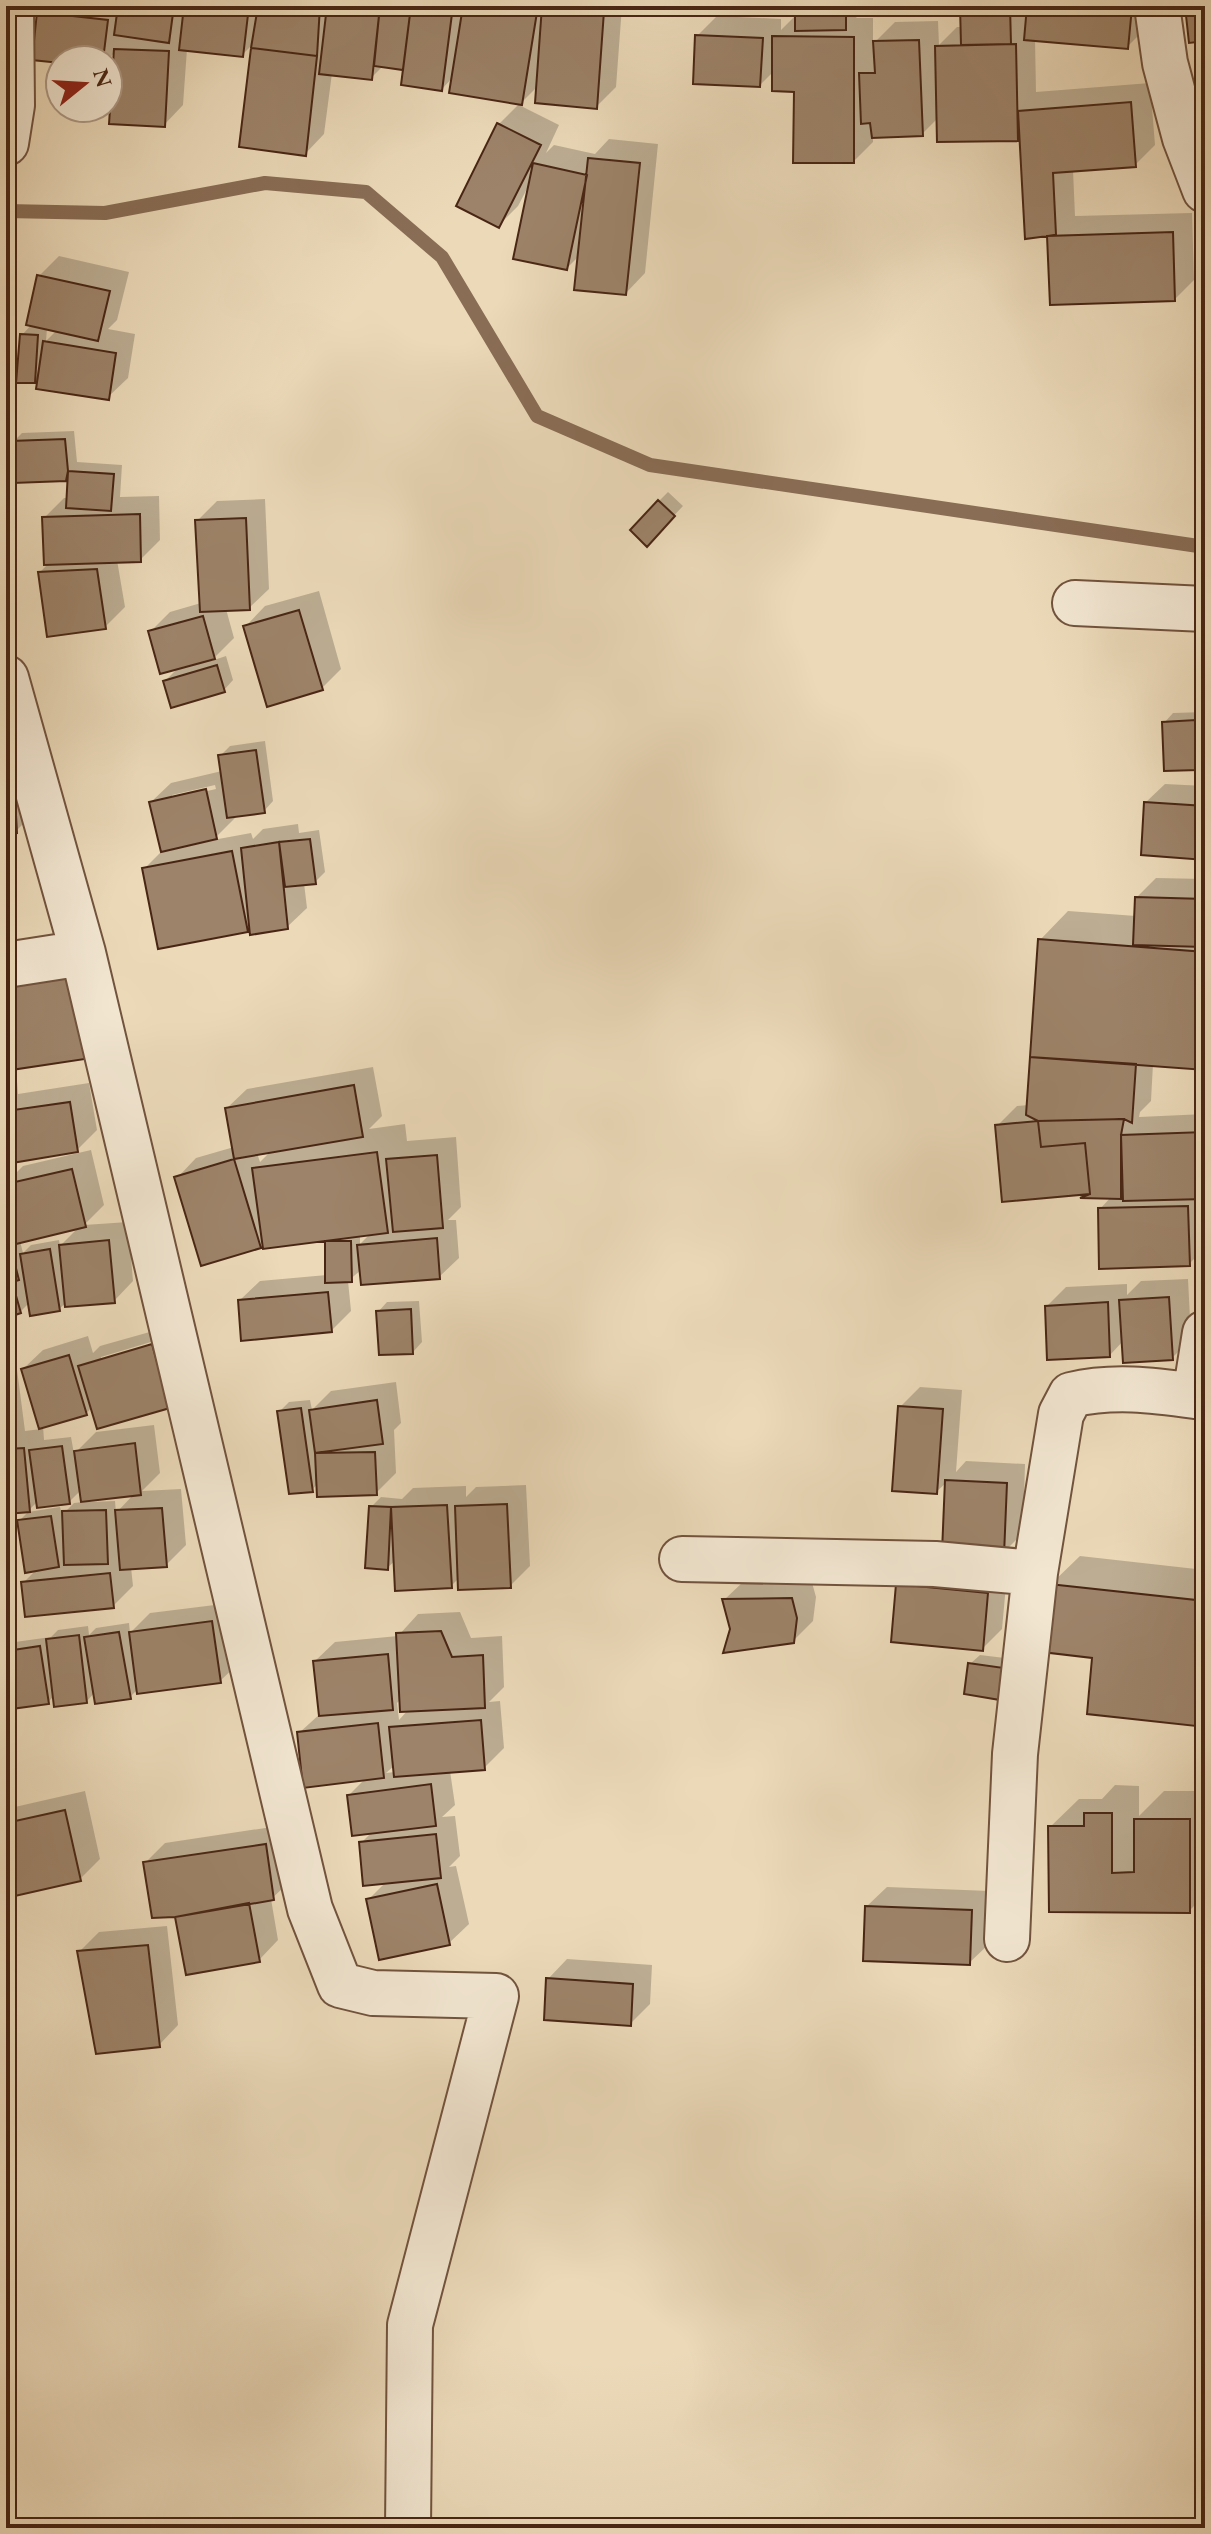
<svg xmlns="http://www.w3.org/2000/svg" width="1211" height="2534" font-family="'EB Garamond',serif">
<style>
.shadow{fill:#0003;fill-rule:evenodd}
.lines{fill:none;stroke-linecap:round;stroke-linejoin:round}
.stream{stroke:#896d55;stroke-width:14}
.building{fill:#9d8369;stroke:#492614;stroke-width:2}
.minor-casing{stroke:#72533d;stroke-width:48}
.minor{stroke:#f2e6d1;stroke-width:44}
</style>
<rect width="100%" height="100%" fill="#ebd9b8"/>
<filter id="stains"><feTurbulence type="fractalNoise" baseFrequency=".0025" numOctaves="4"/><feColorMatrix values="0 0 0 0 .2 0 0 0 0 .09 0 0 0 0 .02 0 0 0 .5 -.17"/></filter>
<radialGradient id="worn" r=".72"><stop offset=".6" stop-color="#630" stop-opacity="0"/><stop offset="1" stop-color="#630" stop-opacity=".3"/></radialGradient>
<!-- shadow -->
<path class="shadow" d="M39 6H622L616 87 596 107 538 86 519 105 559 125 546 153 554 145 595 154 609 139 658 144 645 273 626 293 580 255 567 268 529 185 518 206 499 225V124L520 103 453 77 442 89 405 68 384 65 371 78 332 73 324 134 305 154 256 41 242 55 187 49 183 105 164 125 115 52 108 60 60 61 39 13 45 6Z
M797 6H865L856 18H873V44L895 22 938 21 939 45 957 27H962V6H1149L1147 27 1127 47 1035 39 1036 92 1150 83 1155 145 1135 165 1073 170 1075 216 1192 213 1194 280 1174 300 1052 303 1049 234 1020 139 939 140V117L922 134 873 136V142L854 161 796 90 774 71 760 85 697 36 717 16 781 19V30L794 17H797Z
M59 256 129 272 117 320 108 329 135 334 128 378 108 397 40 376 34 381 22 335 32 324 39 276ZM47 328 57 330 46 341Z
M74 431 77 462 122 465 120 497 159 496 160 540 140 560H117L125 607 105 627 40 572 49 563 44 518 64 498H69L70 479 15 481 13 442 22 433Z
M668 492 683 506 647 544 659 501Z
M265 499 269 589 249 608 226 609 234 638 211 661 226 656 233 680 224 690 165 681 179 667 150 632 170 612 201 603 197 521 217 501Z
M319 591 341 669 322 688 246 626 265 606Z
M1205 712V760L1197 768 1164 723 1173 713Z
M265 741 273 801 264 811 235 814 236 817 213 840 251 833 253 839 263 829 298 824 299 833 319 830 325 872 315 882 304 883 307 908 287 927 251 926 247 931 144 869 162 851 151 802 171 783 222 771 220 756 230 746ZM215 785 216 789 172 799V795Z
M6 778 34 779 36 811 16 831 6 832Z
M1165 784 1205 786V858L1145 803Z
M1156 878 1205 879V1068L1153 1064 1151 1101 1140 1112 1139 1117 1205 1114V1248L1189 1264 1100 1209 1111 1197 1085 1196 1089 1192 997 1126 1017 1106 1029 1105 1040 940 1068 911 1136 916 1137 897Z
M6 984 103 1037 84 1057 16 1067 18 1094 89 1083 97 1130 77 1150 6 1162V1069L13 1068 11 1056 6 1061Z
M373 1067 382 1116 369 1129 405 1124 407 1141 456 1137 461 1207 448 1220H456L459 1258 439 1277 361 1270 348 1281 351 1311 332 1330 240 1300 260 1281 327 1275V1242L331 1238 264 1242 260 1246 177 1178 196 1158 234 1147 227 1108 247 1089ZM272 1150 260 1162 257 1153ZM371 1233 360 1244V1234Z
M91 1150 104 1205 84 1225 128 1222 133 1281 114 1301 67 1302 59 1309 30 1302 20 1312 6 1316V1244L17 1241 6 1195V1183L23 1166ZM80 1226 60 1246 59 1240 31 1245 23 1253 20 1241Z
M1188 1279 1191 1339 1172 1358 1124 1340 1110 1355 1047 1306 1066 1287 1127 1284V1295L1141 1281Z
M419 1301 422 1342 413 1352 378 1312 387 1302Z
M171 1326 189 1387 92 1407 86 1414 43 1426 44 1440 71 1437 74 1454 96 1432 154 1425 160 1473 142 1491 181 1489 186 1545 166 1565 131 1567 133 1586 113 1606 23 1583 37 1569 19 1521 28 1512 60 1507 62 1515 74 1503 83 1502 81 1490 69 1502 38 1501 29 1510 6 1512V1355L15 1354 25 1431 41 1429 23 1369 43 1350 88 1336 93 1353 100 1346ZM161 1339 162 1343 101 1361V1357ZM135 1493 116 1513 115 1501 89 1502V1499Z
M396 1382 401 1423 394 1430 396 1473 376 1493 318 1483 312 1490 279 1412 289 1402 310 1400 312 1410 331 1391Z
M920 1387 962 1390 956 1472 966 1461 1025 1464 1023 1533 1003 1553 947 1482 936 1492 900 1407Z
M526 1485 530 1566 510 1586 460 1577 451 1586 396 1560 387 1568 371 1507 381 1497 402 1499 413 1488 466 1486V1497L476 1487Z
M1080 1556 1205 1570V1714L1195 1724 1094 1656 1051 1584Z
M1007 1574 1002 1629 982 1649 898 1585Z
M811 1579 816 1597 813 1621 793 1641 732 1629 724 1600 744 1581Z
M231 1603 240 1662 220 1681 138 1689 130 1697 95 1692 87 1701 55 1695 48 1702 13 1706 6 1651 15 1642 51 1637 58 1630 88 1626 89 1635 96 1628 129 1623 130 1633 150 1613Z
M460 1612 471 1638 502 1636 504 1687 489 1702 500 1701 504 1748 484 1768 450 1771 455 1805 442 1817 455 1816 460 1856 449 1867 456 1866 469 1924 449 1943 368 1900 386 1882 361 1843 373 1831 349 1795 366 1778 299 1733 321 1713 315 1661 335 1642 398 1636 418 1614ZM401 1699 408 1710 399 1720 397 1703ZM395 1765V1772L386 1773Z
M980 1655 1013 1659 1009 1688 970 1664Z
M1115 1785 1139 1786V1816L1164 1791H1205V1920L1200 1900 1189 1911 1051 1910 1050 1827 1079 1799H1102Z
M85 1791 100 1859 80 1879 6 1896V1809Z
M285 1825 293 1879 271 1899 278 1940 259 1960 177 1915 145 1863 165 1843Z
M887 1887 990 1891 989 1944 969 1963 867 1906Z
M167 1926 178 2025 159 2045 79 1952 99 1932Z
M567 1959 652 1965 650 2004 630 2024 548 1979Z"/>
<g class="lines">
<!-- stream -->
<path class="stream" d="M6 211 105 213 265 183 366 192 442 257 537 416 650 465 1205 547"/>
</g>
<!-- building -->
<path class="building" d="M69 6H113V14L69 11Z
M118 6H174L169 43 114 35Z
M184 6H249L243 57 179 50Z
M258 6H320L317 56 251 48Z
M327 6H380L372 80 319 74Z
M380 6H411L403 70 374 66Z
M411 6H453L442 91 401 85Z
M463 6H538L522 105 449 93Z
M542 6 604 11 597 109 535 103Z
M795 6H846V30L795 31Z
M960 6H1010L1011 44 961 45Z
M1027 6 1132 7 1128 49 1024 40Z
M1185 6H1205V41L1189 43Z
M37 12 108 20 103 60H60V63L32 60Z
M695 35 763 38 760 87 693 84Z
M772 36 854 37V163H793L794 92 772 91Z
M919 40 923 136 872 138 870 123 861 124 859 73H875L873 41Z
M1016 44 1018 141 937 142 935 46Z
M251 48 317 56 306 156 239 147Z
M114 49 169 51 165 127 109 124Z
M1131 102 1136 167 1053 173 1056 235 1025 239 1018 111Z
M497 123 541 145 499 228 456 206Z
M588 158 640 163 626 295 574 290Z
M533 163 587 175 567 270 513 259Z
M1173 232 1175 301 1050 305 1047 236Z
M37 275 110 291 98 341 26 325Z
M20 334 38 335 35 383H16Z
M43 341 116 353 109 400 36 389Z
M1205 348V415H1203L1199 349Z
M65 439 68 471 66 481 13 483 11 441Z
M68 471 114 474 111 511 66 508Z
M658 500 675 516 647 547 630 530Z
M140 514 141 562 44 565 42 517Z
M246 518 250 610 200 612 195 520Z
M97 569 106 629 47 637 38 572Z
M299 610 323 690 267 707 243 626Z
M203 616 215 659 160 674 148 631Z
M217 665 225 692 171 708 163 681Z
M1196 720 1198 770 1164 771 1162 722Z
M256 750 265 813 227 818 218 755Z
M206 789 217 839 161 852 149 802Z
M6 797H15L17 833 6 834Z
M1144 802 1205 806V860L1141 855Z
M310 839 316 884 285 887 279 842Z
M279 842 288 929 250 935 241 848Z
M232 851 248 932 158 949 142 868Z
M1135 897 1205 899 1204 947 1133 945Z
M1038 939 1205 952V1070L1030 1057Z
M72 977 85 1059 11 1070 6 1037V987Z
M1030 1057 1136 1064 1132 1123 1124 1119 1038 1121 1026 1115Z
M354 1085 363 1137 234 1159 225 1108Z
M70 1102 78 1152 6 1164V1111Z
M1124 1119 1121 1135V1199L1080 1198 1090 1194 1085 1143 1041 1147 1038 1121Z
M1038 1121 1041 1147 1085 1143 1090 1194 1002 1202 995 1125Z
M1205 1132V1199L1123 1201 1121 1135Z
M377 1152 388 1233 263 1249 252 1168Z
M437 1155 443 1228 393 1232 386 1159Z
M234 1159 261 1248 201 1266 174 1177Z
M72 1169 86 1227 16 1244 6 1204V1184Z
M1188 1206 1190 1266 1099 1269 1098 1208Z
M437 1238 440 1279 361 1285 357 1245Z
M109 1240 115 1303 65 1307 59 1245Z
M325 1241H351L352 1282 325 1283Z
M11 1249 19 1280 6 1284V1250Z
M50 1249 60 1311 30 1316 20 1254Z
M12 1282 21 1313 6 1318V1284Z
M328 1292 332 1332 241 1341 238 1300Z
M1169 1297 1173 1360 1123 1363 1119 1300Z
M1108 1302 1110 1357 1047 1360 1045 1306Z
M411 1309 413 1354 379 1355 376 1311Z
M152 1344 170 1408 97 1429 78 1366Z
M69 1355 87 1415 39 1429 21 1369Z
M377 1400 383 1444 315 1453 309 1410Z
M898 1406 943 1409 937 1494 892 1491Z
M301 1408 313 1492 289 1494 277 1411Z
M135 1443 141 1495 81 1502 74 1451Z
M62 1446 70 1504 37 1508 29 1450Z
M24 1448 30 1512 6 1514V1449Z
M375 1452 377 1495 317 1497 315 1453Z
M945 1480 1007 1483 1004 1555 942 1552Z
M507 1504 511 1588 458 1590 455 1506Z
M447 1505 452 1588 395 1591 391 1507Z
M369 1506 391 1507 388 1570 365 1568Z
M162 1508 167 1567 120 1570 115 1510Z
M106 1510 108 1564 64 1565 62 1511Z
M51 1516 59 1567 25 1573 17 1520Z
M110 1573 114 1608 25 1617 21 1582Z
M896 1584 988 1593 983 1651 891 1642Z
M1049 1584 1205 1601V1639L1196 1726 1087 1714 1092 1658 1042 1652Z
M792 1598 797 1618 794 1643 723 1653 730 1629 722 1599Z
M212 1621 221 1683 137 1694 129 1632Z
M441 1631 452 1657 483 1655 485 1708 400 1712 396 1633Z
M119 1632 131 1699 95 1704 84 1637Z
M79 1635 87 1703 54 1707 46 1639Z
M40 1646 49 1704 11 1709 6 1651Z
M388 1654 393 1710 319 1716 313 1661Z
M968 1663 1004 1668 1000 1700 964 1694Z
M481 1720 485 1770 394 1777 389 1727Z
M378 1723 384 1778 303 1788 297 1732Z
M431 1784 436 1826 352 1836 347 1795Z
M65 1810 81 1881 6 1898V1823Z
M1084 1813H1112V1873L1134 1872V1819H1190V1913L1049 1912 1048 1826H1084Z
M436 1834 441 1878 363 1886 359 1842Z
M1198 1842H1205V1922H1198Z
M266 1844 274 1900 175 1917 152 1918 143 1862Z
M437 1884 450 1945 379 1960 366 1899Z
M249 1903 260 1962 186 1975 175 1917Z
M865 1906 972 1910 970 1965 863 1961Z
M148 1945 160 2047 96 2054 77 1951Z
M546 1978 633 1984 631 2026 544 2020Z"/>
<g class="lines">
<!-- minor casing -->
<g class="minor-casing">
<path id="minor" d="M1157 6 1165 63 1185 138 1205 190
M6 143 12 105 11 6
M1075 603 1205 609
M6 678 83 953 310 1909 340 1985 373 1993 496 1996 410 2325 408 2528
M6 965 83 953
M682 1559 935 1564 1035 1573
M1007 1939 1015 1754 1035 1573 1061 1414 1071 1395C1113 1385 1152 1390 1195 1396L1205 1333"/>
</g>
<!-- minor -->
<use href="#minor" class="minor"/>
</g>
<!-- margin -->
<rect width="1211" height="2534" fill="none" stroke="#ebd9b8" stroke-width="32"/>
<rect x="8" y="8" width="1195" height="2518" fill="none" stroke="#492614" stroke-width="4"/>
<rect x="16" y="16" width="1179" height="2502" fill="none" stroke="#492614" stroke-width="2"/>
<!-- north arrow -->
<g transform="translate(84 84) rotate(72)"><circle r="38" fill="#f2e6d1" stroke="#ae9985" stroke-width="2"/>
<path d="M0-6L14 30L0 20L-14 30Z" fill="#8f2418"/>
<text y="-12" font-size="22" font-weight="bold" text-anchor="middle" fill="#492614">N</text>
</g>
<rect width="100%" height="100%" filter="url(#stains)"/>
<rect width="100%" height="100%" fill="url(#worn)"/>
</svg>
